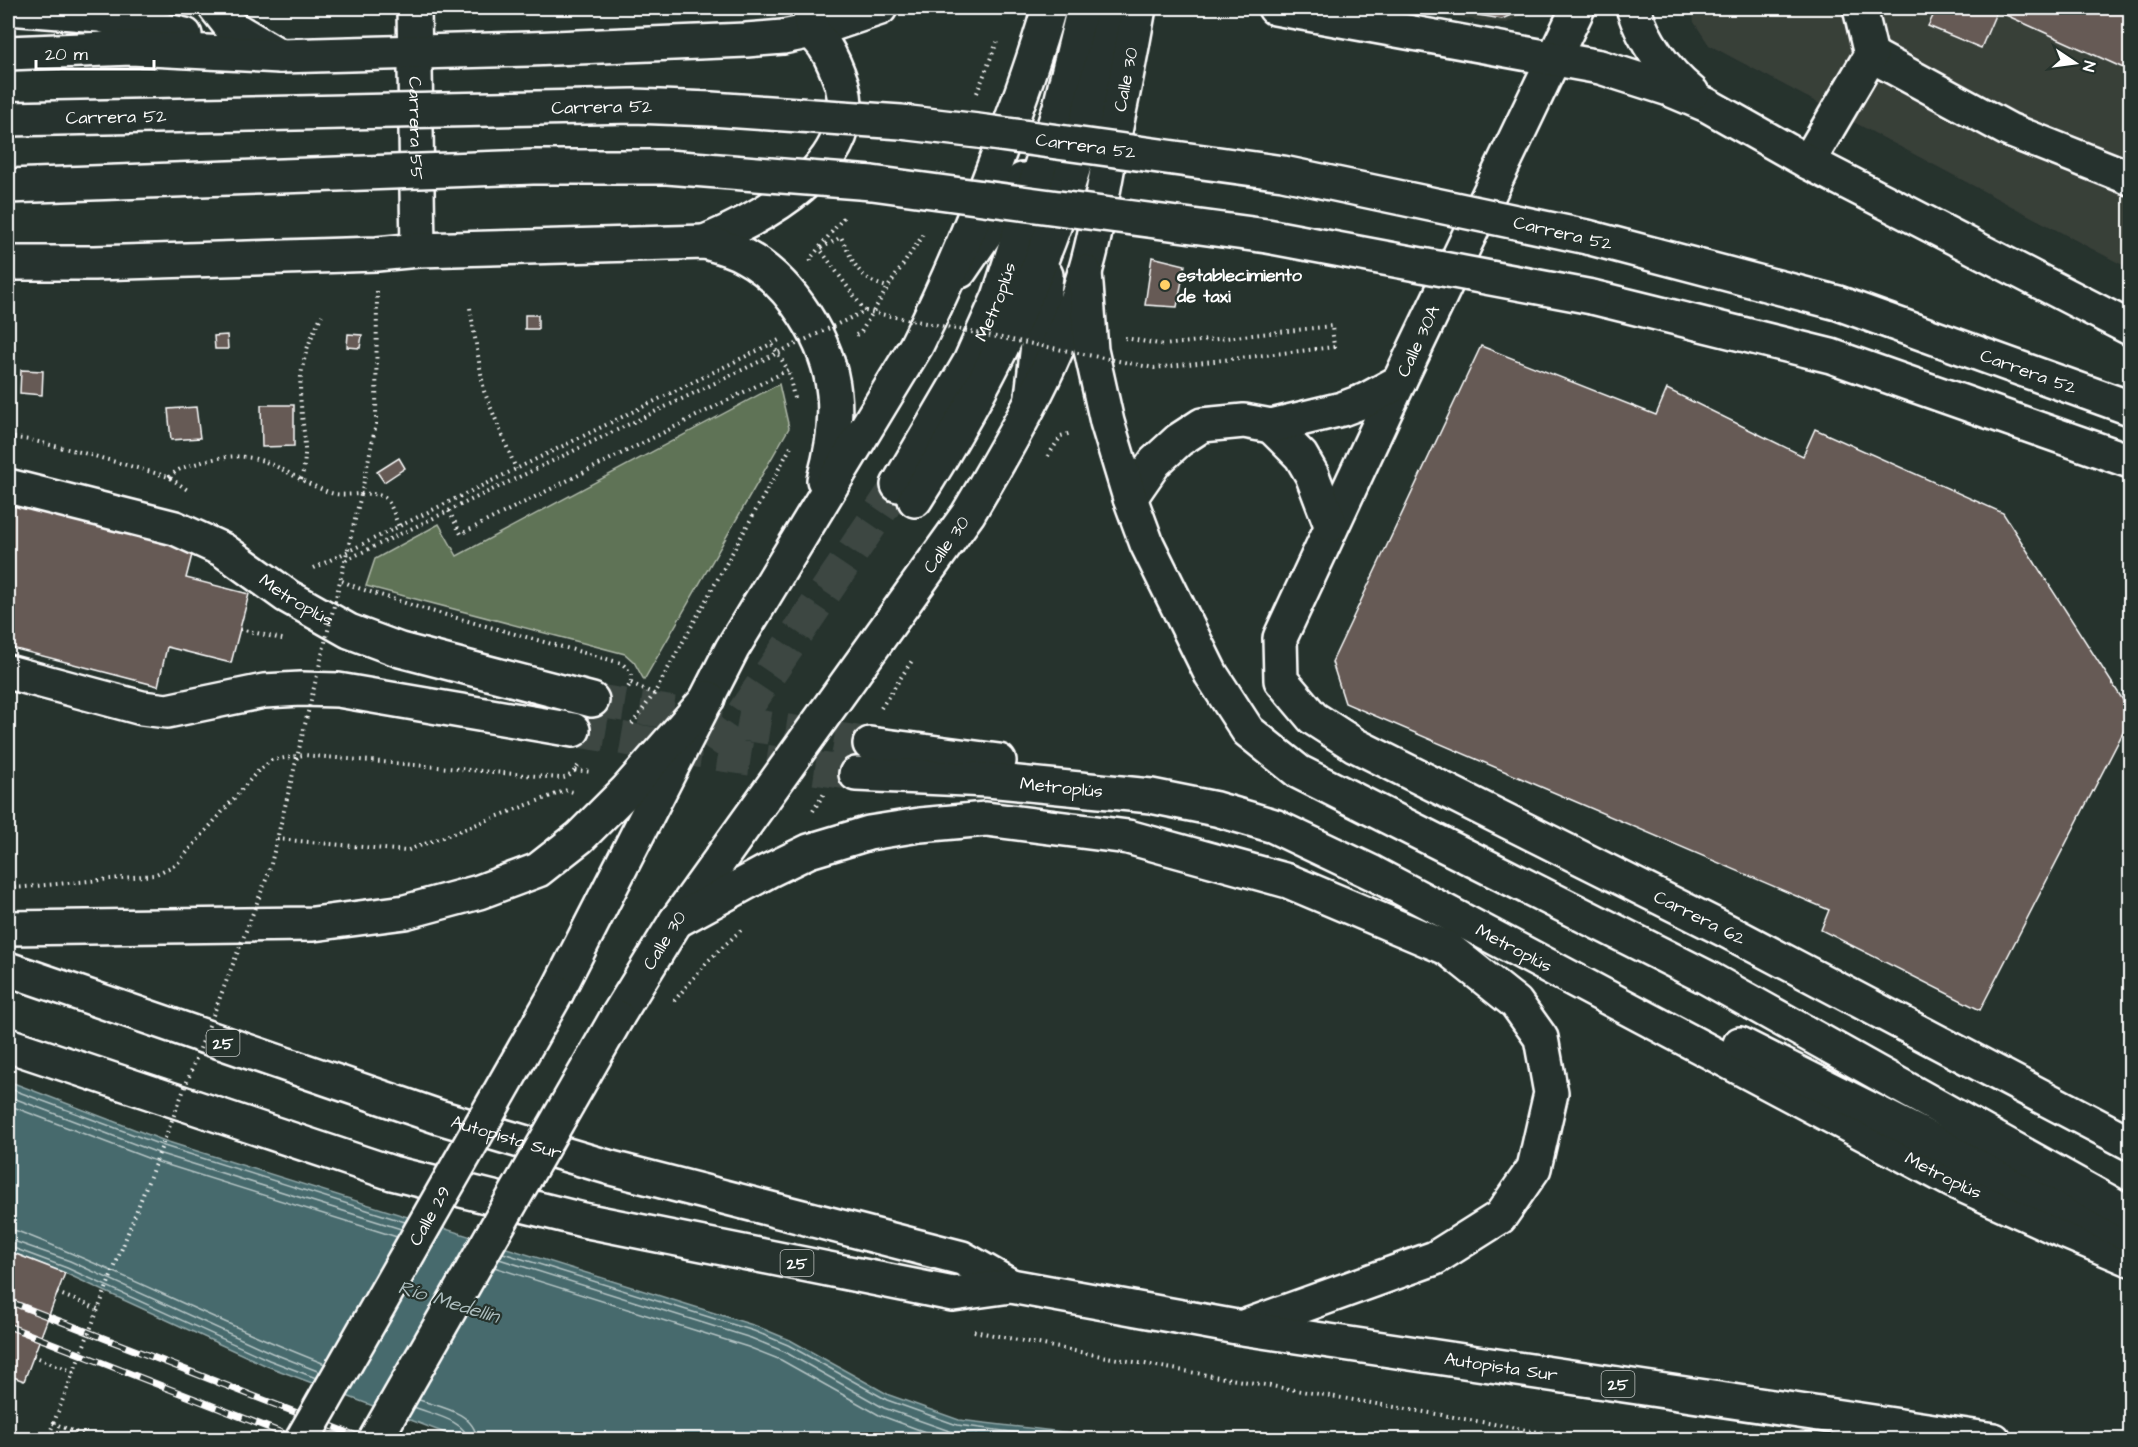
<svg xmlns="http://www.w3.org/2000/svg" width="2138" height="1447" font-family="'Architects Daughter',sans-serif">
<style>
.built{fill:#393f39}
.green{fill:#5f7356;stroke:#afb9aa;stroke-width:1.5}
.water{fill:#476b6d;stroke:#91a6a7;stroke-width:1.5}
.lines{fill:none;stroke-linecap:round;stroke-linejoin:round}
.shore{stroke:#b5c4c5;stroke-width:1.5}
.building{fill:#665a55;stroke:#fff;stroke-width:1.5}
.minor-tunnel{stroke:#3c4742;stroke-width:33;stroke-dasharray:33 16;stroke-linecap:butt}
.minor-casing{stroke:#fff;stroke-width:38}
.major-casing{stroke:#fff;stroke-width:38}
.highway-casing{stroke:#fff;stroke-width:38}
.path{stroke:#fff;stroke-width:4;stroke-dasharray:1.5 4.5;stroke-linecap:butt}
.minor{stroke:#26332d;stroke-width:33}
.major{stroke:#26332d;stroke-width:33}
.highway{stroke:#26332d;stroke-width:33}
.rail-casing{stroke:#fff;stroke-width:7}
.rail{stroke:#26332d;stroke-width:4.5;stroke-dasharray:14;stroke-linecap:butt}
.major-bridge-casing{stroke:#fff;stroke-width:38;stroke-linecap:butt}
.path-bridge{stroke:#fff;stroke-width:4;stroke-dasharray:1.5 4.5;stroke-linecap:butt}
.major-bridge{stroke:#26332d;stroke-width:33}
.poi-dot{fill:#ffd166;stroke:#26332d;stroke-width:2}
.labels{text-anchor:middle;stroke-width:4.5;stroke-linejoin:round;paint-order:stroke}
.shield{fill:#26332d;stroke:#bec2c0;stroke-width:1.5}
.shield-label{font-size:16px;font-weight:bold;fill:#fff}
.street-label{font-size:18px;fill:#fff;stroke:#26332d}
.poi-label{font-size:18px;font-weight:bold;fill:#fff;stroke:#26332d;text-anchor:start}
.water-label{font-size:20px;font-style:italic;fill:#acbcbd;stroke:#26332d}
</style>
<rect width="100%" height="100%" fill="#26332d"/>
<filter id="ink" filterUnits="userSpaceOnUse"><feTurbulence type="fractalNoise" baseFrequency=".0167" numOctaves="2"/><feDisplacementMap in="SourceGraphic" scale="12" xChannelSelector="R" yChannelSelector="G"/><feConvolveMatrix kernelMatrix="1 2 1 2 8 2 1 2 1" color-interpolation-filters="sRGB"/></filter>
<g filter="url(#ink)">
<!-- built -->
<path class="built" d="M1411 8H1526L1522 14 1507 23 1482 21Z
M1692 8H2130V269L1709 45 1694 22Z"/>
<!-- green -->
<path class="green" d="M779 384 789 428 644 680 634 662 625 654 366 586 375 559 439 524 457 556Z"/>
<!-- water -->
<path class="water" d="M8 1081 165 1141 756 1326 790 1340 889 1395 959 1420 1123 1439H461L267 1366 65 1273 8 1251Z"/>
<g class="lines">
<!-- shore -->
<path class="shore" d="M8 1088 164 1146 405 1222
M8 1096 161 1154 401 1229
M8 1105 158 1162 397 1237
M8 1229 17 1231C121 1271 220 1324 325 1364
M8 1239 70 1261 272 1353 320 1372
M8 1246 67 1268 269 1360 316 1378
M503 1253 754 1331 788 1345 887 1400 957 1425 1073 1440
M499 1259 751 1338 785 1352 884 1408 955 1433 1010 1440
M494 1267 748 1347 781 1360 879 1415 947 1440
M419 1400C440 1407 475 1412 477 1440
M414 1407C430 1414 466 1420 468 1440"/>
</g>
<!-- building -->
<path class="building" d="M1435 8H1521L1518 12 1502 19Z
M1919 8H1998L1981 48 1928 26 1934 14Z
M1998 8H2130V71L1997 11Z
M1152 257 1185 265 1177 307 1145 305Z
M525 315H538V329H525Z
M348 334 362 335 360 348 347 347Z
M227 335 228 349H215L214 336Z
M1481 346 1656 415 1667 389 1803 456 1815 429 2003 513 2130 711V719L1980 1010 1821 930 1829 910 1345 703 1332 662Z
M21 370 43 371 42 395 20 393Z
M261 405H294V446L262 447Z
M196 407 200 438 171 440 168 409Z
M399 458 405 468 384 482 377 472Z
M8 499 194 547 186 578 249 594 231 663 167 647 158 686 8 647Z
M8 1251 65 1273 24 1381 8 1375Z"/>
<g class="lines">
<!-- minor-tunnel -->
<path class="minor-tunnel" d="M592 700 870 744
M573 730 715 754 856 774
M715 754 898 485"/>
<!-- minor casing -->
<g class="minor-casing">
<g id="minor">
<path d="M216 8 231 27 280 56"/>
<path id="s1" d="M414 8 418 250"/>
<path id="s2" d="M1578 8 1399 382 1280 638 1281 680 1313 718 1355 745 1727 931 2130 1143"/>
<path d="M1871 55 2009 130 2130 178"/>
<path d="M1808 162 1871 55 1860 8"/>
<path d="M960 271 1022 180"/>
<path d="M1032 397 1046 275"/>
<path d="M1271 426 1301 456 1312 475 1331 525"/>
<path id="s3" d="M898 485 970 362 999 297 1060 107 1084 8"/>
<path id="s4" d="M8 486 175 528 223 550 287 596 349 631 400 650 592 700"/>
<path d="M1130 498 1155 462 1179 440 1202 425 1244 421 1271 426 1342 409 1366 400 1399 382"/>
<path d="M915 500C967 418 1014 331 1049 240 1078 165 1096 85 1115 8"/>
<path d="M8 672 142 708 167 711 264 691 301 689 338 690 573 730"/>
<path d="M870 744 999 761"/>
<path id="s5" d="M856 774 988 780 1151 796 1216 809 1274 826 1373 873 1953 1181 2052 1226 2130 1259"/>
<path d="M1740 1044 1965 1157 2130 1235"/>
</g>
</g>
<!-- major casing -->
<g class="major-casing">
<g id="major">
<path d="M8 8 99 15 185 35"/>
<path d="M1275 8 1600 67 1669 89 1707 105 1808 162 2130 328"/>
<path d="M1633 8C1644 41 1664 70 1692 93"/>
<path d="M8 53 131 48 280 56 530 49 746 40 783 37 812 31 880 8"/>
<path id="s6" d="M1587 237 1838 303 2130 408"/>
<path d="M705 242C765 216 863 165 842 85 838 73 832 58 825 47 822 42 817 38 814 33 810 27 811 17 810 10"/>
<path d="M8 263H94L377 254 418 250 705 242C719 246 732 249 744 256 791 281 829 342 834 394 837 423 832 452 824 480"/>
<path d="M1592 297 1831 356 2130 461"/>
<path d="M557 992 732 649 916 346C947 284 974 220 998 156 1017 107 1035 58 1049 8"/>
<path id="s7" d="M617 1017 676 921 968 514C1013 438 1060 358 1085 272 1096 236 1102 197 1109 160 1120 109 1130 59 1139 8"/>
</g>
</g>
<!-- highway casing -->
<g class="highway-casing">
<g id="highway">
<path d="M1085 272 1091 350 1107 422 1130 498 1147 544 1211 674 1248 731 1299 772 1706 977 2130 1214"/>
<path d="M676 921 768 871 809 851 869 833 920 825 986 819 1128 837 1288 881 1447 948 1516 1003 1541 1038 1551 1093 1534 1168 1500 1217 1435 1258 1246 1326"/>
<path d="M8 928 313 924 405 912 479 892 538 870 580 837 626 791 708 698"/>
<path id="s8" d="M8 969 439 1117 611 1168 962 1258 1011 1286"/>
<path id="s9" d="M8 1045 392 1173 583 1220 953 1294 1011 1286 1242 1328 1994 1440"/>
</g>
</g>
<!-- path -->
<path class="path" d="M977 93 997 42
M811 261 810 259 844 217
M470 308 484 391 516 469
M865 311 820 249 841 237C854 263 858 280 888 287
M856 335 861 332 888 287 923 235
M1125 338 1164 345
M789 373 794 398
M8 437 30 440 80 452 169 477 189 491
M1048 456 1061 436 1071 433
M169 477C180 467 188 466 202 462 263 444 279 474 331 493 347 498 373 489 385 498 392 504 395 518 399 527
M301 479C309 454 303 430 301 405 297 373 307 343 322 315
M361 495 376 424 377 290
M449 511 461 534 788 370 772 344
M314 568 779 340
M342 581 358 588 424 609 621 663C631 671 635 678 627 689
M240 629 286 640
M631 683 654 694
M881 708 913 659
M632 724 654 694 792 445
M575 770 592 772
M813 811 825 792
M277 839 406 851 567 790 573 792
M14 888 154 875 177 864 256 773 272 760 304 755 559 778C568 779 573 773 578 766
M674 1001 708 961 741 930
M57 1293 98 1309
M974 1331C1175 1373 1379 1402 1581 1440
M33 1356 74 1372
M53 1423 95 1440"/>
<!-- minor -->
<use href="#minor" class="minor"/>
<!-- major -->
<use href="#major" class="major"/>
<!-- highway -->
<use href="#highway" class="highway"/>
<!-- rail casing -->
<g class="rail-casing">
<path id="rail" d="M8 1301 367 1440
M8 1326 300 1440"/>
</g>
<!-- rail -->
<use href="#rail" class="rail"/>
<!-- major-bridge casing -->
<g class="major-bridge-casing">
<g id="major-bridge">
<path id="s10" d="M8 119 634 106 711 109 901 122 978 131 1283 173 1587 237"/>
<path d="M8 186 533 167H667L872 183 1267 236 1592 297"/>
<path id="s11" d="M302 1440 557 992"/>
<path d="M375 1440 617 1017"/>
</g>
</g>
<!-- path-bridge -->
<path class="path-bridge" d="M346 560 865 311 1154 368 1334 347 1332 326 1164 345
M47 1440 269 872 361 495"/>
<!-- major-bridge -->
<use href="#major-bridge" class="major-bridge"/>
</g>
</g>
<!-- markers -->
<circle class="poi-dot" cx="1165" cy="285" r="6"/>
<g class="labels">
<!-- shield labels -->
<g class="shield">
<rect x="206.5" y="1030" width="33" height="26" rx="4.5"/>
<rect x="780.5" y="1250" width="33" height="26" rx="4.5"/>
<rect x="1601.5" y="1371" width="33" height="26" rx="4.5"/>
</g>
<g class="shield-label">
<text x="223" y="1049">25</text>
<text x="797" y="1269">25</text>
<text x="1618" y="1390">25</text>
</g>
<!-- street labels -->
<g class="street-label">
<text dy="6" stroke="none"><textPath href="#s7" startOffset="1080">Calle 30</textPath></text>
<text dy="6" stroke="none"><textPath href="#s10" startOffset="594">Carrera 52</textPath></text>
<text dy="6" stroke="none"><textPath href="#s10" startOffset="108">Carrera 52</textPath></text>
<text dy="6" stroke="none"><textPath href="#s1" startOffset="120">Carrera 55</textPath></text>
<text dy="6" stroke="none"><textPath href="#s10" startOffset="1080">Carrera 52</textPath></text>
<text transform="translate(1563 233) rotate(13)" y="6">Carrera 52</text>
<text dy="6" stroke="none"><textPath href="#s3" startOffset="208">Metroplús</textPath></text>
<text transform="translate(1418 341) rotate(-65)" y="6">Calle 30A</text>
<text dy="6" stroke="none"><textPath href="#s6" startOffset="462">Carrera 52</textPath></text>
<text dy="6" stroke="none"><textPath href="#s7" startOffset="576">Calle 30</textPath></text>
<text dy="6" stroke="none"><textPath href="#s4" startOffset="314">Metroplús</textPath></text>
<text dy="6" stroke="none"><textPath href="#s5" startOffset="206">Metroplús</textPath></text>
<text dy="6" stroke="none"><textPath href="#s2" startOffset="1224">Carrera 62</textPath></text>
<text dy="6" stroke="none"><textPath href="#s7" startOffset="90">Calle 30</textPath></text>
<text dy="6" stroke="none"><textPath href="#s5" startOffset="692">Metroplús</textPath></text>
<text dy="6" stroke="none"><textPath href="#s8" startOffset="526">Autopista Sur</textPath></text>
<text dy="6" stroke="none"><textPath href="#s5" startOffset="1178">Metroplús</textPath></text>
<text dy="6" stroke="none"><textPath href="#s11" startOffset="258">Calle 29</textPath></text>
<text dy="6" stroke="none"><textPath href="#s9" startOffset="1534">Autopista Sur</textPath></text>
</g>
<!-- poi labels -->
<g class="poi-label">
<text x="1177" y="281">establecimiento<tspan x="1177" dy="21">de taxi</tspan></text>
</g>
<!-- water labels -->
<g class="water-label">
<text transform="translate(449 1301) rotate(17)" y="7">Río Medellín</text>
</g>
</g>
<!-- margin -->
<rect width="2138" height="1447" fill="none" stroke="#26332d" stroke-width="30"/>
<rect x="15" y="15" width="2108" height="1417" fill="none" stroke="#fff" stroke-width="2" filter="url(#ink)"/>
<!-- north arrow -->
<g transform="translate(2075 63) rotate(103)" stroke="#26332d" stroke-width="4.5" paint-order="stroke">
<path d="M0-4.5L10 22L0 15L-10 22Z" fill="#ffffff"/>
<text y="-9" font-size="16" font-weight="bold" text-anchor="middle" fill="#ffffff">N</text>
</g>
<!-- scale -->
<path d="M36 60v9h118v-9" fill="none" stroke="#ffffff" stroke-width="3"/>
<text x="45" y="60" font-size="18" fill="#ffffff" stroke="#26332d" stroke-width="4.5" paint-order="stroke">20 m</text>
</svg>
